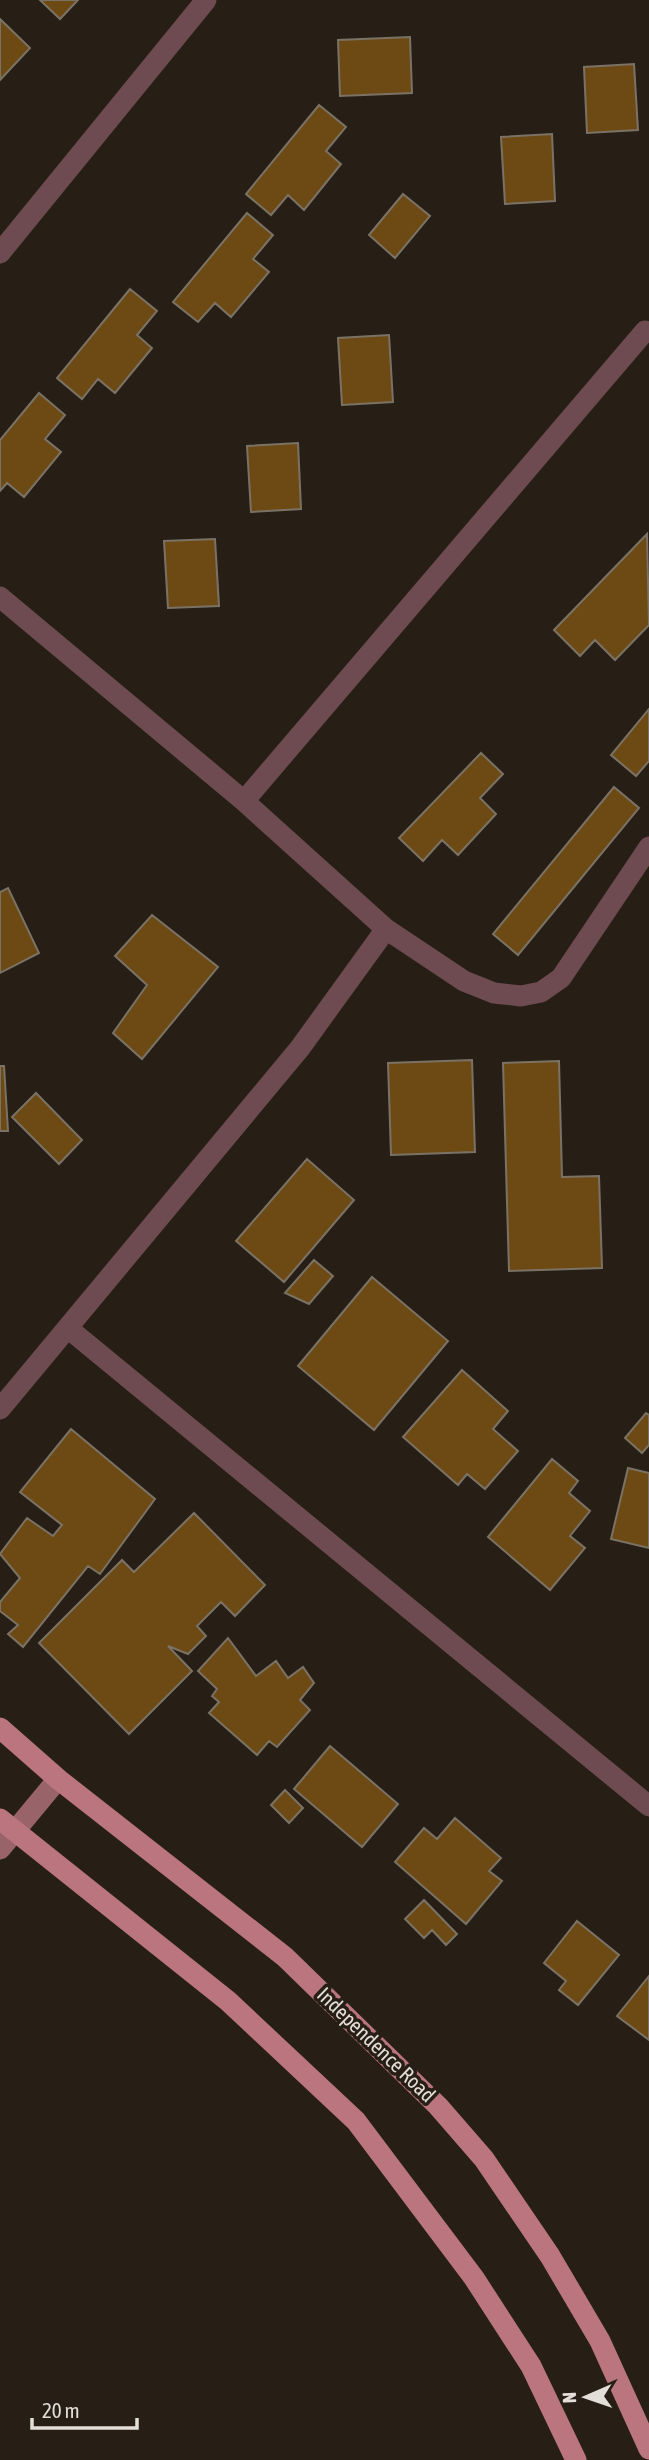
<svg xmlns="http://www.w3.org/2000/svg" width="649" height="2460" font-family="'Asap Condensed',sans-serif">
<style>
.building{fill:#6d4a13;stroke:#7b7266;stroke-width:2}
.lines{fill:none;stroke-linecap:round;stroke-linejoin:round}
.street{stroke:#6d4b50;stroke-width:21}
.secondary{stroke:#99636a;stroke-width:21}
.primary{stroke:#ba757f;stroke-width:21}
.labels{text-anchor:middle;stroke-width:7;stroke-linejoin:round;paint-order:stroke}
.street-label{font-size:21px;fill:#e3ded7;stroke:#271f15}
</style>
<rect width="100%" height="100%" fill="#271f15"/>
<!-- building -->
<path class="building" d="M40 0H78L60 19Z
M0 19 30 48 0 80Z
M410 37 412 93 340 96 338 40Z
M634 64 638 130 587 133 584 67Z
M319 105 346 127 326 151 341 164 304 210 288 195 271 215 246 194Z
M552 134 555 201 505 204 501 137Z
M403 194 430 216 395 258 369 235Z
M247 213 273 235 253 259 269 272 231 317 215 303 198 322 173 302Z
M130 289 157 311 137 335 152 348 115 393 98 379 82 399 57 378Z
M389 335 393 402 342 405 338 338Z
M39 393 65 415 45 439 61 452 24 497 7 483 0 491V440Z
M298 443 301 509 251 512 247 446Z
M647 534 649 625 615 660 595 640 580 656 554 630Z
M215 539 219 606 168 608 164 541Z
M649 709V761L636 776 611 755Z
M481 753 503 774 480 798 496 814 458 855 442 840 423 861 399 838Z
M614 787 639 808 518 955 493 934Z
M8 888 39 953 0 973V892Z
M152 915 218 967 142 1059 113 1033 147 985 115 956Z
M472 1060 475 1152 391 1155 388 1063Z
M559 1061 562 1177 599 1176 602 1268 509 1271 503 1063Z
M0 1066H4L8 1131H0Z
M36 1093 82 1140 59 1164 12 1117Z
M307 1159 354 1200 284 1282 236 1241Z
M314 1260 333 1276 309 1304 285 1293Z
M372 1277 448 1341 374 1430 298 1366Z
M462 1370 508 1411 493 1429 518 1451 485 1489 467 1474 458 1485 403 1437Z
M646 1413 649 1415V1445L642 1453 625 1438Z
M71 1429 155 1499 100 1574 88 1566 23 1647 8 1634 18 1625 0 1611V1602L20 1578 0 1554 27 1518 53 1536 62 1525 20 1492Z
M552 1459 578 1481 569 1493 590 1511 570 1536 585 1548 550 1590 488 1537Z
M628 1468 649 1473V1548L611 1539Z
M194 1513 265 1585 235 1616 221 1602 197 1626 206 1636 188 1654 168 1646 192 1671 129 1734 39 1643 122 1560 134 1572Z
M228 1638 256 1676 276 1661 288 1678 303 1667 314 1683 300 1700 310 1710 277 1747 269 1741 257 1755 209 1713 219 1702 212 1696 217 1689 198 1671Z
M330 1746 398 1804 362 1847 294 1789Z
M285 1790 303 1808 289 1823 271 1805Z
M455 1818 501 1858 489 1871 502 1881 466 1924 395 1862 424 1828 437 1839Z
M424 1900 457 1934 446 1945 432 1930 424 1938 405 1919Z
M577 1921 619 1955 578 2005 559 1990 566 1981 544 1963Z
M649 1976V2040L617 2016Z"/>
<g class="lines">
<!-- street -->
<path class="street" d="M0 253 206 0
M0 597 244 801 386 929 464 981 494 993 521 996 541 992 561 978 649 847
M244 801 645 331
M69 1329 649 1806
M0 1409 300 1048 386 929"/>
<!-- secondary -->
<path class="secondary" d="M0 1849 58 1779"/>
<!-- primary -->
<path class="primary" d="M0 1728 58 1779 285 1957 438 2106 484 2159 550 2256 600 2341 649 2449
M0 1819 228 2001 356 2121 474 2278 531 2366 576 2460"/>
</g>
<g class="labels">
<!-- street labels -->
<g class="street-label">
<text transform="translate(376 2045) rotate(44)" y="7">Independence Road</text>
</g>
</g>
<!-- north arrow -->
<g transform="translate(586 2397) rotate(268)" stroke="#271f15" stroke-width="5" paint-order="stroke">
<path d="M0-5L12 26L0 18L-12 26Z" fill="#e3ded7"/>
<text y="-10" font-size="19" font-weight="bold" text-anchor="middle" fill="#e3ded7">N</text>
</g>
<!-- scale -->
<path d="M32 2418v10h105v-10" fill="none" stroke="#e3ded7" stroke-width="3.5"/>
<text x="42" y="2418" font-size="21" fill="#e3ded7" stroke="#271f15" stroke-width="5" paint-order="stroke">20 m</text>
</svg>
